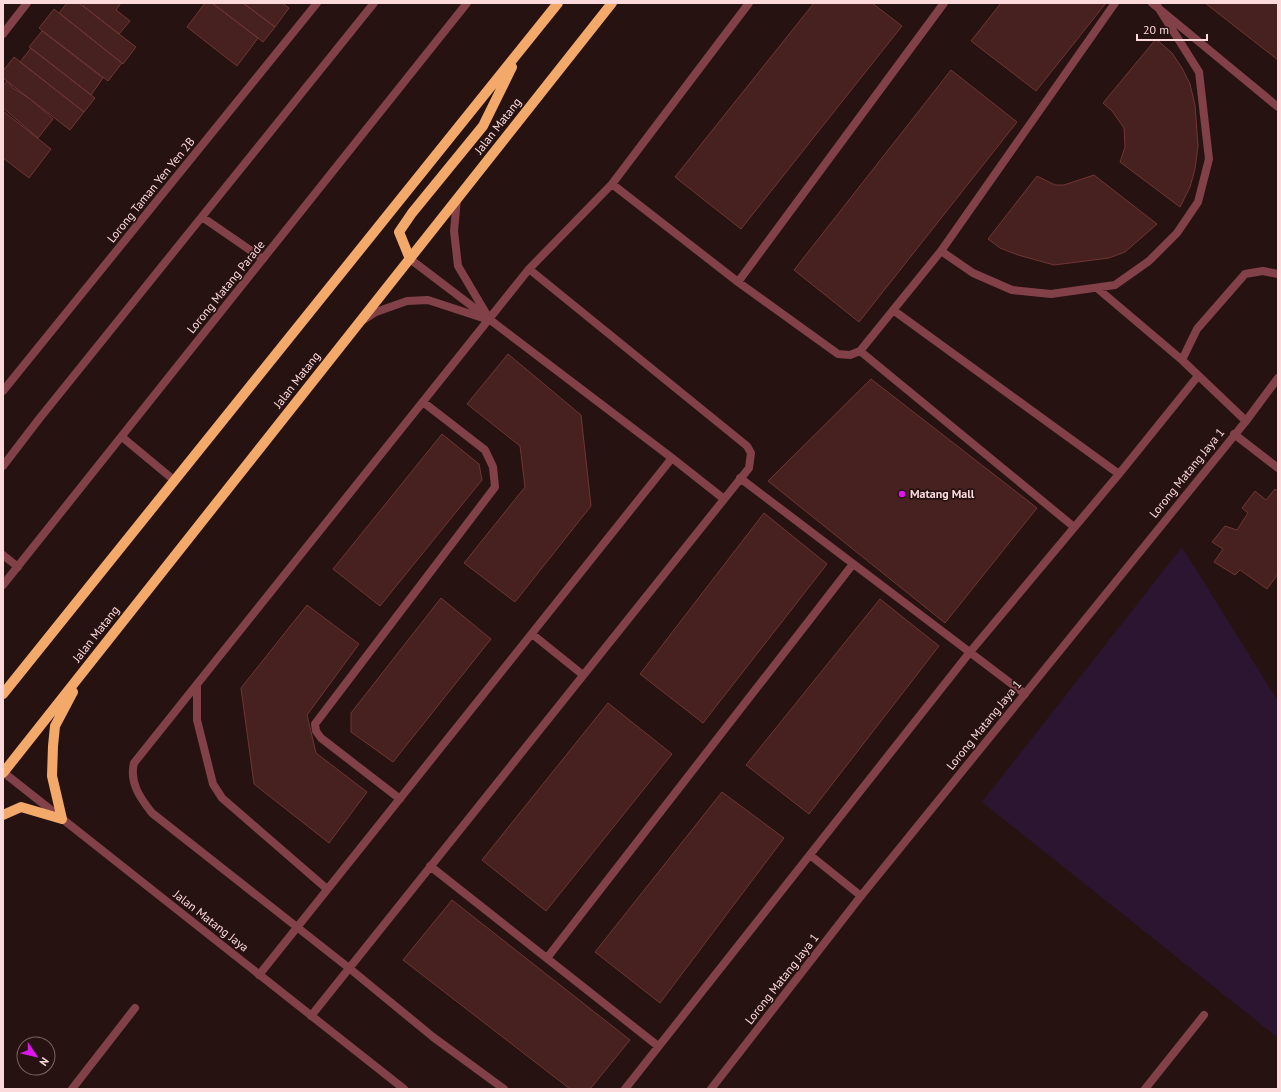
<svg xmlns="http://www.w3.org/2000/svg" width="1281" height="1092" font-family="'PT Sans',sans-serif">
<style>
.green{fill:#2b1530}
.building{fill:#46211f;stroke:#703533}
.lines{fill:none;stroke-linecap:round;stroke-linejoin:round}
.lane{stroke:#824149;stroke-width:8}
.street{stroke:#824149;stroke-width:8}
.primary{stroke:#f3a96a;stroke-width:10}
.poi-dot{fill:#de16ed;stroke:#271212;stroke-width:1.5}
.labels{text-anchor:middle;stroke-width:3.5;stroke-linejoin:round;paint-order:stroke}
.street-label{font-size:12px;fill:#fcdadc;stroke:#271212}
.poi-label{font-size:12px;font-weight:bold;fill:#fcdadc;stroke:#271212;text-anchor:start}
</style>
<rect width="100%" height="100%" fill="#271212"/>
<!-- green -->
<path class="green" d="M1182 547 1278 701V1038L982 802Z"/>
<!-- building -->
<path class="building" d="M67 3H79L136 47 123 64 59 13Z
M85 3H121L116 10 130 21 119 34 83 6Z
M205 3H212L258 38 237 66 187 27Z
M212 3H243L275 27 263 42Z
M243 3H282L289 8 275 27Z
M814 3H872L902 26 741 229 675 177Z
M1001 3H1106L1036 91 971 41Z
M1205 3H1278V60Z
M54 9 122 63 108 81 39 28Z
M42 31 103 78 91 95 29 47Z
M1156 39 1172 53 1182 68 1190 84 1195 105 1198 146 1195 169 1190 187 1180 207 1120 162 1125 147 1124 128 1112 111 1103 103Z
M31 48 95 98 84 112 20 62Z
M14 57 84 112 70 130 3 78V71Z
M951 70 1017 122 859 322 794 270Z
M7 81 13 88 30 99 53 119 38 138 3 108V86Z
M3 111 51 149 29 178 3 158Z
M1094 175 1157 224 1125 252 1109 258 1054 265 1018 255 1000 248 988 239 1037 176 1055 185H1064Z
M508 354 581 415 591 506 515 602 464 563 525 487 520 446 467 404Z
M871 379 1037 508 945 623 768 481Z
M442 434 479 464 482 480 380 606 333 569Z
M1275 489 1278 491V574L1267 589 1240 570 1235 575 1214 562 1223 549 1212 542 1225 526 1237 530 1248 513 1242 508 1255 491 1266 500Z
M764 513 827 564 703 723 640 674Z
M441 598 491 639 393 762 351 732V713Z
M880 599 939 646 809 814 746 765Z
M307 605 359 644 307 715 316 753 367 792 329 843 254 784 241 688Z
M608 703 672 754 546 911 482 860Z
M722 792 784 838 660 1003 595 952Z
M452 900 630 1040 590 1089H570L403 960Z"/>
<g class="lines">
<!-- lane -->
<path class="lane" d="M1152 3 1278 107
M612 184 738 282 838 354 850 355 860 351 941 251 1115 3
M457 199 454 231 458 266 487 315
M202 217 263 259
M941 251 973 273 1012 290 1051 294 1115 285 1149 261 1177 233 1198 202 1209 159 1199 72 1158 7
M410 259 672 458 724 499
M738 282 944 3
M1097 288 1182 360
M893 310 1119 474
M362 321 376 312 407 301 428 300 483 318
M860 351 1074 527
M1246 421 1182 360 1197 329 1245 274 1263 271 1278 274
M3 466 39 419 374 3
M740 478 1025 694
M3 555 18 567
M532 634 583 675
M197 685V720L213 784 222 798 327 889
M400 799 321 738 316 731 315 724 495 487 493 467 485 450 423 402
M810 855 861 896
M430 866 658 1046
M547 958 853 564
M259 975 672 458
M311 1016 749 468 751 453 747 446 529 269
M504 1089 433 1037 349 968 152 813C140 798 129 782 134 763L529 269 612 184 749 3
M625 1089 970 652 1119 474 1198 376"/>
<!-- street -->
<path class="street" d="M3 34 27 3
M3 391 317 3
M1234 434 1278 468
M122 437 175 481
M3 585 467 3
M3 772 404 1089
M72 1089 135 1008
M711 1089 861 896 1246 421 1278 378
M1145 1089 1204 1015"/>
<!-- primary -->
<path class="primary" d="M410 259 399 232 412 213 483 126 512 67
M3 694 558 3
M3 773 612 3
M3 815 21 807 62 819 52 776 53 746 55 726 73 692"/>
</g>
<!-- markers -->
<circle class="poi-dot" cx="902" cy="494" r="4"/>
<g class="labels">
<!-- street labels -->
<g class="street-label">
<text transform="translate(498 126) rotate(-52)" y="4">Jalan Matang</text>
<text transform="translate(151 190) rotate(-51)" y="4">Lorong Taman Yen Yen 2B</text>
<text transform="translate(226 287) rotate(-51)" y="4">Lorong Matang Parade</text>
<text transform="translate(297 380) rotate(-52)" y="4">Jalan Matang</text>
<text transform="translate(1187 473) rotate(-51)" y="4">Lorong Matang Jaya 1</text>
<text transform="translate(96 634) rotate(-52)" y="4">Jalan Matang</text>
<text transform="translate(984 725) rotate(-51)" y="4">Lorong Matang Jaya 1</text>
<text transform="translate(211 921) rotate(38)" y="4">Jalan Matang Jaya</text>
<text transform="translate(782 979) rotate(-52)" y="4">Lorong Matang Jaya 1</text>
</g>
<!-- poi labels -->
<g class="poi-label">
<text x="910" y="498">Matang Mall</text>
</g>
</g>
<!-- border -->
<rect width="1281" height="1092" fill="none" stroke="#fcdadc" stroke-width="8"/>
<!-- north arrow -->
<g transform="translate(36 1056) rotate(125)"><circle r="19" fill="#271212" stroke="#7c6263"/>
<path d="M0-3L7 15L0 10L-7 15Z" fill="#de16ed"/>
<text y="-6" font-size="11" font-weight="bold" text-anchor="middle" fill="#fcdadc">N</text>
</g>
<!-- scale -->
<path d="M1137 34v6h70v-6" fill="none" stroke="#fcdadc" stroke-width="2"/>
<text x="1143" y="34" font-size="12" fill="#fcdadc" stroke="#271212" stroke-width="3" paint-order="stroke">20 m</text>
</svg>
